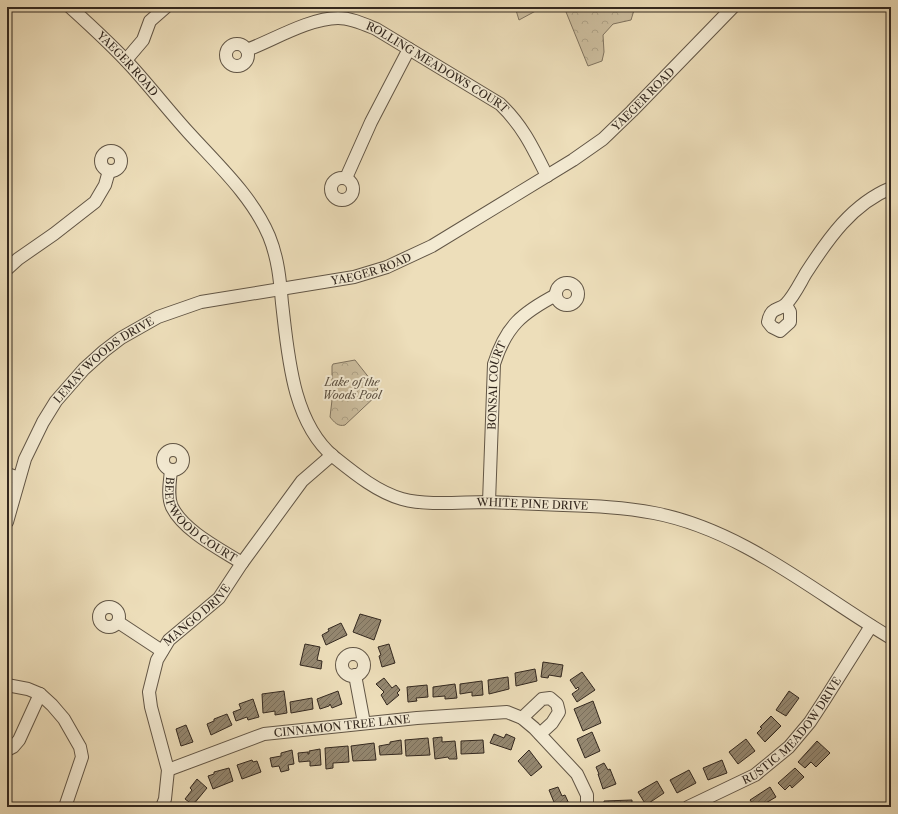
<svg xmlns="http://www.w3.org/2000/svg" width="898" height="814" font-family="'Libre Caslon Text',serif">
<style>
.green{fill:#cdbfa0;stroke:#807460}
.forest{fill:url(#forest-crowns);stroke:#807460}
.building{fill:url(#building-hatch);stroke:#33281f}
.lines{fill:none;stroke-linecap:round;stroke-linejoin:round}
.minor-casing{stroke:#625646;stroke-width:14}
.minor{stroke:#f3ead2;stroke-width:12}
.labels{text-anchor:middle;stroke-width:4;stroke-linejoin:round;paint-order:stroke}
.street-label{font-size:11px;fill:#33281f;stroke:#f3ead2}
.park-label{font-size:11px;font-style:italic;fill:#5a4e3f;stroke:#f3ead2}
</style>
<defs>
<pattern id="forest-crowns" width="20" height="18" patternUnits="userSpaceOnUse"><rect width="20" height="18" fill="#cdbfa0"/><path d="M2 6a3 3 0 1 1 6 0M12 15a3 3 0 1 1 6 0" fill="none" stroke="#b0a489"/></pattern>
<pattern id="building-hatch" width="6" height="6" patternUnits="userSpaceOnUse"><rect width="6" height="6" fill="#948770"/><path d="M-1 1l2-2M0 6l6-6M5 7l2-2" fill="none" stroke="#796e5b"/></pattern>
</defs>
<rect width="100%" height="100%" fill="#eddeba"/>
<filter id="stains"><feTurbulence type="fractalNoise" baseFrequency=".005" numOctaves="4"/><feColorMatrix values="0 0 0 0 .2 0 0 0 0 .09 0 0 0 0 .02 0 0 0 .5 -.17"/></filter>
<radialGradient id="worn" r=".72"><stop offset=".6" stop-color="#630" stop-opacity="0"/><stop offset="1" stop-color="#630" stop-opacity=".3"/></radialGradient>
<!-- green -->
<path class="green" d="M515 7H543L519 20Z"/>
<!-- forest -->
<path class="forest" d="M564 7H635L631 20 613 24 603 35 604 52 602 61 588 66Z
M355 360 378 389 376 391 378 394 345 425C338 427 334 422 330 417L332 400 334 398 332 384V366L333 364Z"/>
<!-- building -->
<path class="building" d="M360 614 381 620 374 640 353 632Z
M341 623 347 635 326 645 322 635 329 631 328 629Z
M305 644 320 647 317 660 322 661 321 669 300 665Z
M389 644 395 663 382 667 379 656 381 655 378 647Z
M543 662 563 665 561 677 549 675 548 678 541 677Z
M535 669 537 681 516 686 515 673Z
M582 672 595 690 577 702 572 694 579 689 578 687 576 689 570 680Z
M508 677 509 689 489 694 488 680Z
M384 678 392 688 396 685 400 690 397 693 399 695 387 705 381 695 384 692 376 684Z
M482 681 483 695 472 696V692L460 694V684Z
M455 684 457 698 445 699V696L433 697V687Z
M427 685 428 697 416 698 417 701 408 702 407 687Z
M284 691 287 713 275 715V711L263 713 262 694Z
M338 691 342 704 332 708 330 704 329 706 320 709 317 699Z
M789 691 799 698 786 716 776 710Z
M312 698 313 709 291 713 290 702Z
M253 699 259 717 248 720 247 717 236 721 233 712 241 709 239 704Z
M593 701 601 723 583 731 574 709Z
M227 714 232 725 211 735 207 724 214 721V719Z
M771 716 781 726 765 742 757 733 762 728 760 727Z
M186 725 193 742 181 746 176 729Z
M592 732 600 751 585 758 577 739Z
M494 734 504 738 506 734 515 738 511 750 490 743Z
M442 737V742L455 741 457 759H449L448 757 435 759 433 738Z
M428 738 430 755 406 756 405 740Z
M746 739 755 751 738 764 729 752Z
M401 740 402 754 380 755 379 746 390 744V742Z
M483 740 484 753 461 754V741Z
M817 741 830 753 816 767 811 762 805 768 798 762Z
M374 743 376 760 353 761 351 746Z
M348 746 349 762 333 763V768L326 769 325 748Z
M320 749 321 765 310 766V761L299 762 298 753 308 752V754H309V751Z
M292 750 294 764 288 765 289 770 281 772 279 766 272 767 270 758 281 756V753Z
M529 750 542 767 531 776 518 761Z
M252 760 253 762 257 761 261 772 242 779 237 765Z
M722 760 727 773 708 780 703 768Z
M604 763 608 770 610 769 616 784 603 789 598 774H599L596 767Z
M229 768 233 781 213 789 208 776 214 774V772Z
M795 768 804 777 792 788 790 785 785 790 778 783Z
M689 770 696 783 677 793 670 780Z
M197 779 207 788 193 805 185 799 192 790 190 788Z
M657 781 664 793 646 805 638 792Z
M558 787 562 796 565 795 570 806 556 807 549 790Z
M770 787 776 797 759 807H755L750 800Z
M632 800V807H604V801Z"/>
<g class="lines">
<!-- minor casing -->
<g class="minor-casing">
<g id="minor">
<path id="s1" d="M70 7C91 26 113 46 132 67 151 88 169 111 188 132 217 164 252 196 269 236 278 258 280 280 282 303 288 354 292 422 334 457 354 473 377 492 402 499 428 506 461 502 488 502 513 503 538 504 563 505 593 506 624 507 654 513 743 530 815 593 891 638"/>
<circle cx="237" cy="55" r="11"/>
<path id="s2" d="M247 50C273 40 310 18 338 18 351 18 364 24 376 29L500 104C523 126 533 148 547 176"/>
<path d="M126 60 143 40 150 21 166 7"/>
<circle cx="111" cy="161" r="10"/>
<circle cx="342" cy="189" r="11"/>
<path d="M346 178 371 122 409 49"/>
<path d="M7 269 18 259 54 234 95 202 105 185 109 171"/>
<circle cx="567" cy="294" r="11"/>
<path d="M786 305 790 312V322L780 331 772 327 768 322C771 306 779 311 786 304 794 296 800 283 806 273 828 239 852 204 891 188"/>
<circle cx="173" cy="460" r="10"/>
<path id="s3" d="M171 470C170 482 167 496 172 507 184 531 220 549 242 563"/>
<path d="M7 474 19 478"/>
<path id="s4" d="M489 502 494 364C506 326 522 313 556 295"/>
<path id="s5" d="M7 522 25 459 43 422 56 401 84 369 104 351 121 338 158 317 201 302 354 277 387 267 432 246 573 160 603 139 632 111 733 7"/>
<circle cx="109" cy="617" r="10"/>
<path d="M118 622 162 651"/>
<circle cx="353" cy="665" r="11"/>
<path d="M355 675 364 723"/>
<path d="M7 685 28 689 40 694 52 705 64 719 80 747 82 757 65 807"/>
<path d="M522 718 542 699 550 698 557 704 559 712 552 723 540 734"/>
<path d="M7 750 13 747 19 740 40 694"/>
<path id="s6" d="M168 770 264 734 417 718 507 712 522 718 534 728 577 774 587 795V807"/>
<path id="s7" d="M162 807 165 799 168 770 151 707 149 692 157 660 169 640 219 598 242 563 302 481 332 455"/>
<path id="s8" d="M688 807 755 775 789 747 810 722 825 699 871 626"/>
</g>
</g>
<!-- minor -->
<use href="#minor" class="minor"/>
</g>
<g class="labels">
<!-- street labels -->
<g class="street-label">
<text dy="4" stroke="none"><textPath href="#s1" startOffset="81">YAEGER ROAD</textPath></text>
<text dy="4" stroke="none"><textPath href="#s2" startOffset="209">ROLLING MEADOWS COURT</textPath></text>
<text dy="4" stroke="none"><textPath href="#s5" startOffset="808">YAEGER ROAD</textPath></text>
<text dy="4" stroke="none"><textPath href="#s5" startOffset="484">YAEGER ROAD</textPath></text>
<text dy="4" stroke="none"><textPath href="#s5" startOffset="195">LEMAY WOODS DRIVE</textPath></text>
<text dy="4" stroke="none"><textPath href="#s4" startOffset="117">BONSAI COURT</textPath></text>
<text dy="4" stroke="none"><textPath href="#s1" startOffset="751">WHITE PINE DRIVE</textPath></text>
<text dy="4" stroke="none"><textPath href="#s3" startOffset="64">BEEFWOOD COURT</textPath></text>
<text dy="4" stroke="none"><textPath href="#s7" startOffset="212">MANGO DRIVE</textPath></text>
<text dy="4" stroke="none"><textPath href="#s6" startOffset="181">CINNAMON TREE LANE</textPath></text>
<text dy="4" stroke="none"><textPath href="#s8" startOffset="132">RUSTIC MEADOW DRIVE</textPath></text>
</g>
<!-- park labels -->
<g class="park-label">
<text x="352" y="386">Lake of the<tspan x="352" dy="13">Woods Pool</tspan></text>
</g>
</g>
<!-- margin -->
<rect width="898" height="814" fill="none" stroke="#eddeba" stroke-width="24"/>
<rect x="8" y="8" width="882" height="798" fill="none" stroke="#33281f" stroke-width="2"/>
<rect x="12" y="12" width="874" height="790" fill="none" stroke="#33281f"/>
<rect width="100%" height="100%" filter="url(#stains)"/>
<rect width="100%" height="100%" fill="url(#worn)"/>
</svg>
